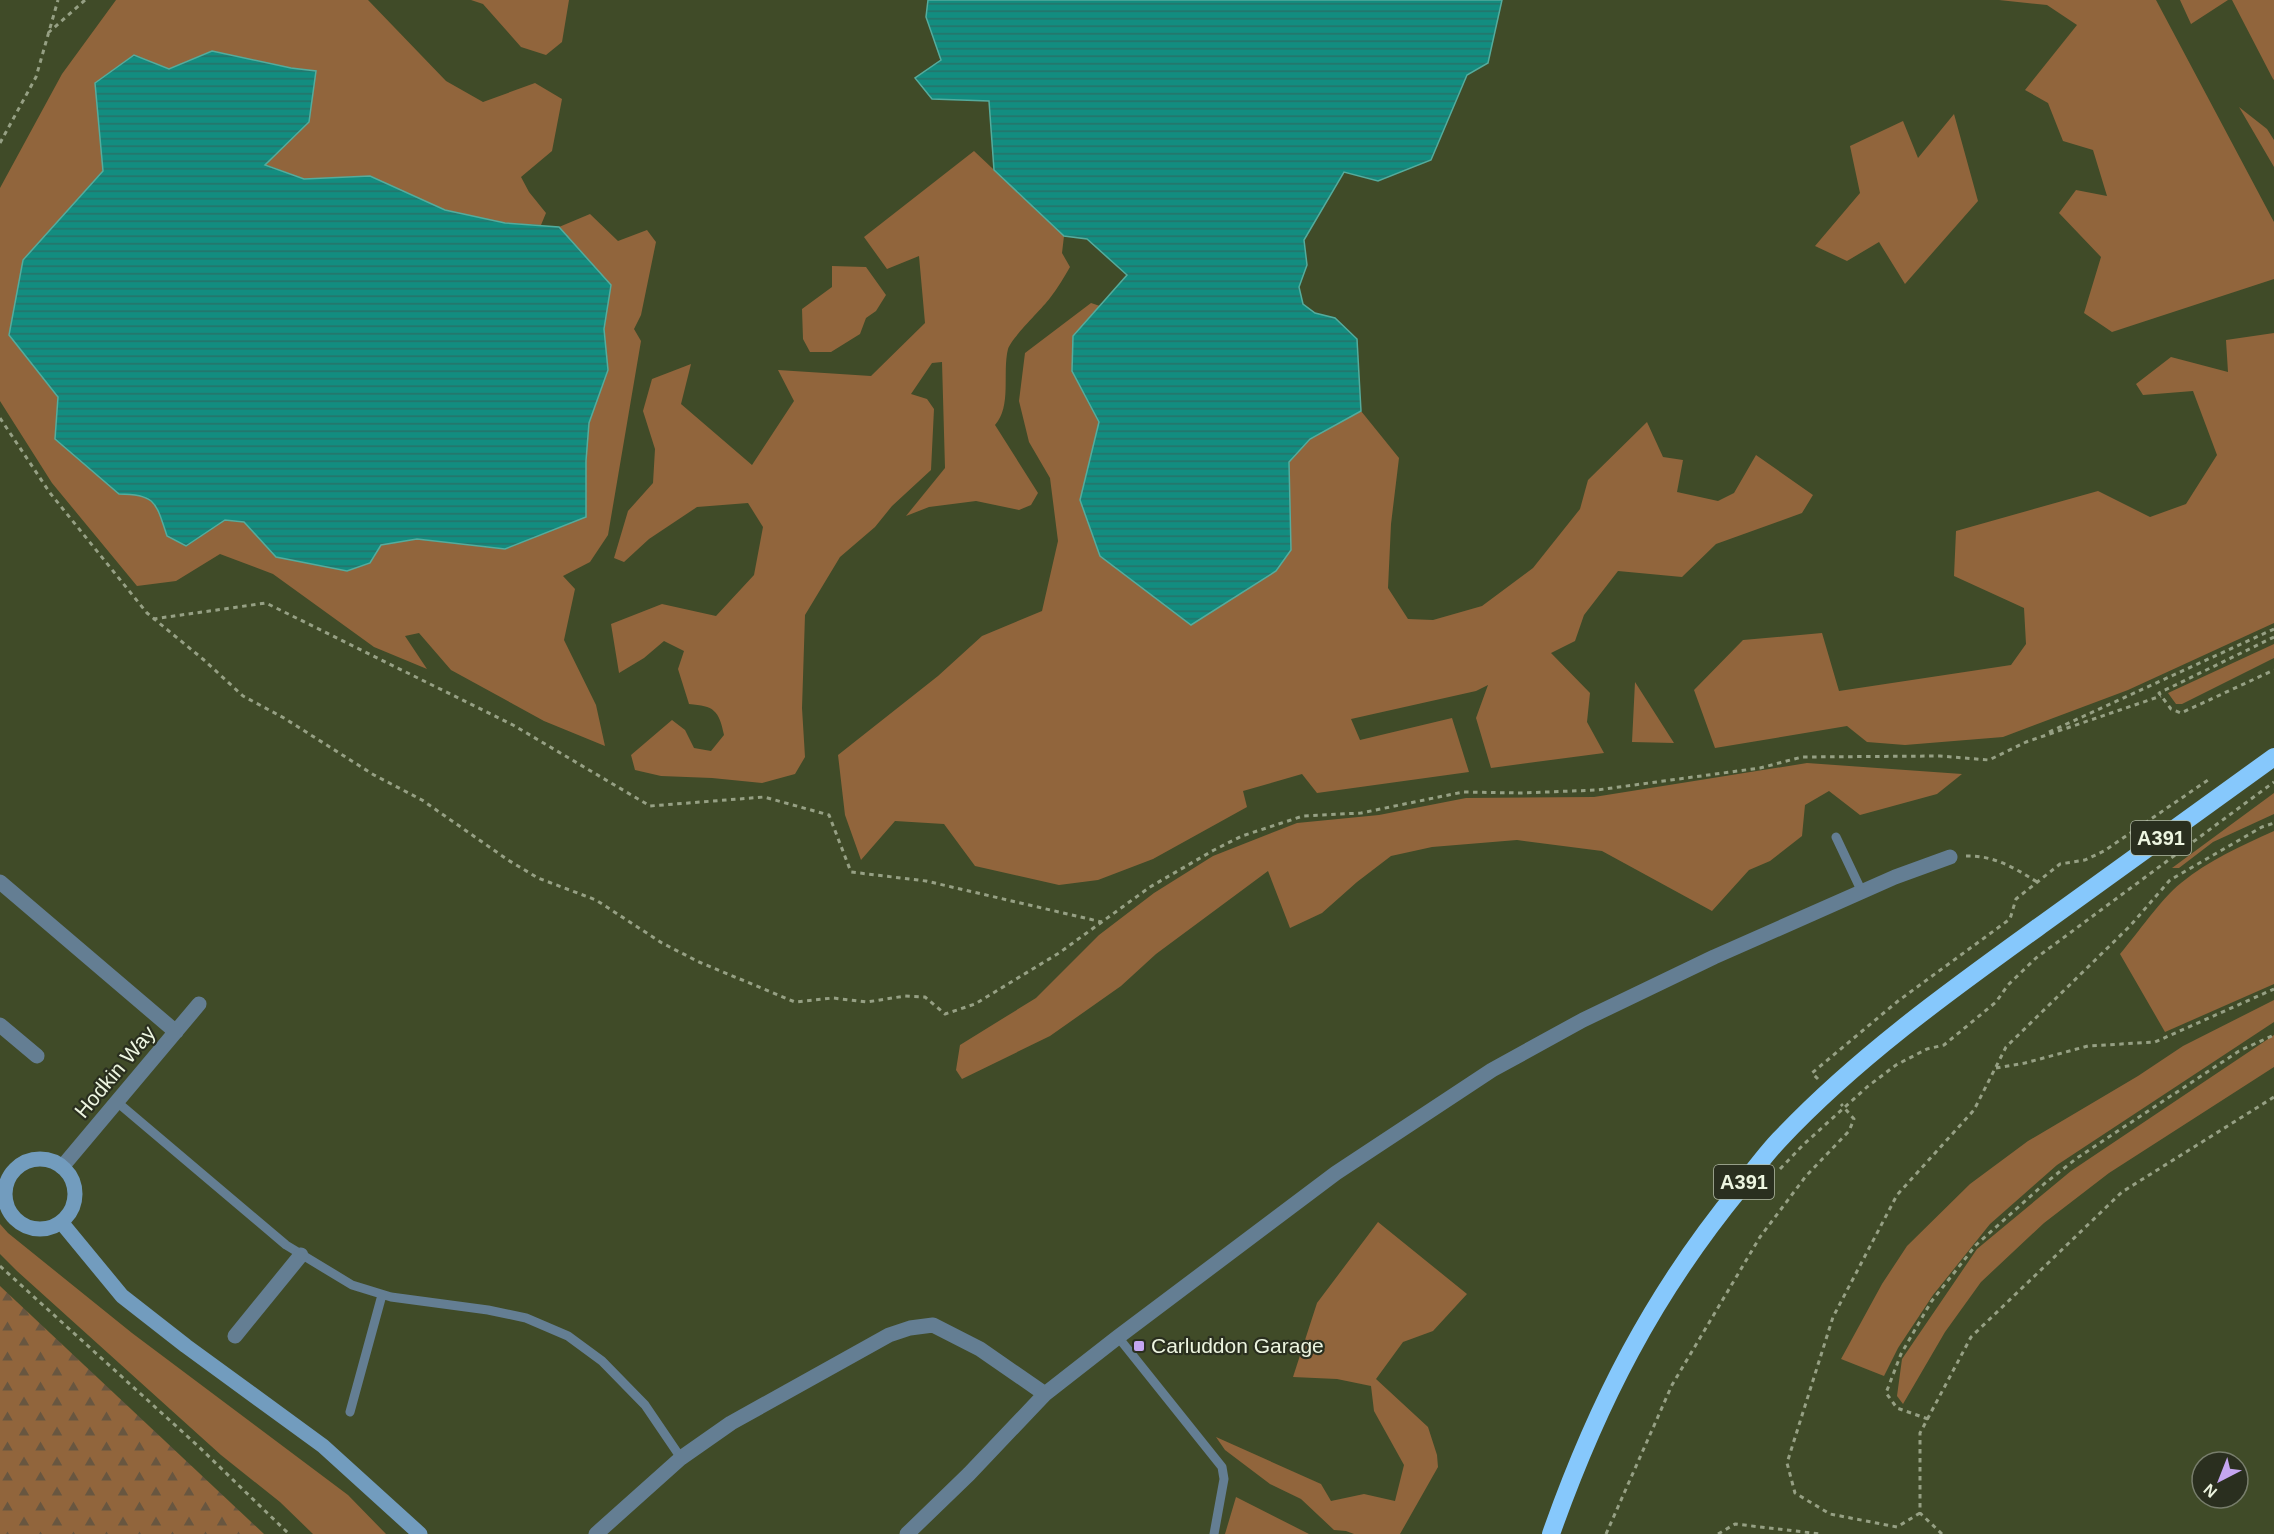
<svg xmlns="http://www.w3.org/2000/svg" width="2274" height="1534" font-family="Arial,sans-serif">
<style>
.green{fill:#91653c}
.forest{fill:url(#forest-firs)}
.water{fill:url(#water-rules);stroke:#54ac9d;stroke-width:1.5}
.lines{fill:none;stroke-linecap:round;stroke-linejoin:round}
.path{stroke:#96a084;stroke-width:3;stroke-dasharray:4.5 4.5;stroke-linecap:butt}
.lane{stroke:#647e93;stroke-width:9}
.street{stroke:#647e93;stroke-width:15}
.secondary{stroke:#729cbe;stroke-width:15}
.highway{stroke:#86c8fc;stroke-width:18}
.poi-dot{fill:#c5a6f0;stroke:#2a2f1f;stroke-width:2}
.labels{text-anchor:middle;stroke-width:4.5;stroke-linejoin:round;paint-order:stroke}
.shield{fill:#2a2f1f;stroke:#b2baa6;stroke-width:1.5}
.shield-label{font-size:20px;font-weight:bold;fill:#edf5e0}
.street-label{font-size:21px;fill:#edf5e0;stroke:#2a2f1f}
.poi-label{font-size:21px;fill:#edf5e0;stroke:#2a2f1f;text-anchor:start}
</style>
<defs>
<pattern id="forest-firs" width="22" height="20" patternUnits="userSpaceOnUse" patternTransform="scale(1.5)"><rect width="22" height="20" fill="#91653c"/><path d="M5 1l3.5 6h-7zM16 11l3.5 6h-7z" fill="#685640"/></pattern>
<pattern id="water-rules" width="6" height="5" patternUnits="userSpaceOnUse" patternTransform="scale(1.5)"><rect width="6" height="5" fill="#128d80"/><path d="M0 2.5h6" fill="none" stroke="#277268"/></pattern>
</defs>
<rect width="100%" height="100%" fill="#404b28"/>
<!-- green -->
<path class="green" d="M116 0H368L446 81 483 102 535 83 562 99 552 151 521 177 529 192 546 213 541 225 505 223 445 210 370 176 304 179 264 164 309 122 316 71 291 68 212 51 169 69 95 83 103 171 23 260 9 335 58 397 55 439 158 506 167 536 225 520 244 522 276 557 370 563 381 545 417 539 505 549 586 461 589 423 608 370 604 329 611 285 559 227 590 214 618 241 647 230 656 242 641 315 634 329 641 341 608 535 590 562 563 576 575 589 564 640 596 705 605 746 544 721 451 670 419 633 405 636 427 669 374 647 273 574 220 554 176 581 137 586 52 483 0 401V188L62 74Z
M471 0H569L562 42 546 55 521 47 483 4Z
M1999 0H2156L2274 222V279L2112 332 2084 313 2101 257 2059 213 2076 190 2107 196 2093 150 2063 141 2048 103 2025 90 2077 25 2047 5Z
M2180 0H2228L2191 24Z
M2232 0H2274V80L2273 79Z
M2239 107 2267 129 2274 140V167Z
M1954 114 1978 201 1905 284 1879 242 1847 261 1815 246 1860 193 1850 146 1903 121 1918 158Z
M974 151 1064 236 1062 253 1070 267C1064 277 1058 288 1050 298 1041 310 1012 337 1008 349 1002 373 1012 406 995 425L1038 493 1031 505 1019 510 976 501 929 507 906 516 945 468 942 362 932 363 911 394 927 399 934 409 931 470 892 506 875 527 840 557 805 615 802 708 805 757 795 774 762 783 712 778 661 776 635 770 631 755 672 720 685 730 694 748 711 751 724 735C719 710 714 706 689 704L678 669 684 651 664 641 644 658 619 673 611 624 662 604 716 616 754 575 763 527 748 503 697 507 649 539 624 562 614 558 628 511 653 483 655 449 643 411 652 379 691 364 681 404 752 465 794 401 778 370 871 376 925 323 919 256 887 269 864 237Z
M832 266 866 267 886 295 876 311 866 318 860 334 831 352H810L803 339 802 309 832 287Z
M1091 303 1100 306 1073 337 1072 371 1099 422 1080 500 1100 556 1291 550 1289 462 1310 439 1361 411 1399 458 1391 524 1388 588 1408 619 1433 620 1482 606 1533 568 1580 509 1588 480 1647 422 1663 457 1683 460 1677 492 1718 501 1734 493 1756 455 1813 495 1802 513 1716 544 1682 577 1618 571 1584 615 1575 641 1551 653 1590 693 1587 722 1604 753 1491 768 1476 718 1488 685 1476 691 1351 719 1360 740 1452 718 1469 772 1317 793 1302 774 1243 791 1247 807 1153 859 1098 880 1059 885 975 866 944 824 895 821 861 860 845 815 838 755 938 676 982 636 1042 611 1058 541 1050 478 1029 442 1019 401 1025 353Z
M2274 333V623L2128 690 2003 737 1905 745 1867 742 1847 726 1715 748 1694 690 1743 640 1822 633 1839 691 2011 665 2026 644 2024 608 1954 576 1956 531 2098 491 2150 517 2186 504 2217 455 2193 391 2143 395 2136 384 2171 357 2228 372 2226 340Z
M2274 644V658L2182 704H2176L2168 693Z
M1635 682 1674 743 1632 742Z
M1807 763 1962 774 1937 794 1860 815 1829 791 1805 805 1802 836 1770 861 1749 870 1712 911 1602 851 1517 840 1432 847 1391 856 1357 882 1322 913 1290 928 1268 871 1156 954 1121 986 1050 1036 962 1079 956 1070 960 1045 1036 998 1099 935 1154 893 1213 856 1297 823 1379 815 1466 798 1594 797Z
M2274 793V814L2213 842 2179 868H2172Z
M2274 831V984L2165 1032 2120 954C2138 933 2160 900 2181 883 2209 860 2241 846 2274 831Z
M2274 1000V1022L2057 1165 1990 1224 1933 1295 1898 1348 1884 1376 1841 1359 1882 1284 1907 1246 1970 1184 2028 1141 2138 1076 2183 1046Z
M2274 1035V1067L2109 1173 2044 1223 1981 1282 1945 1332 1903 1404 1897 1396 1902 1359 1977 1249 2071 1171Z
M1378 1222 1467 1294 1433 1331 1403 1342 1376 1379 1428 1427 1437 1455 1438 1467 1400 1534H1354L1346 1531 1334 1530 1301 1499 1270 1484 1225 1450 1216 1437 1321 1484 1331 1501 1364 1494 1395 1501 1404 1465 1374 1411 1371 1386 1337 1379 1293 1377 1317 1303Z
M0 1224 8 1233 132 1333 348 1495 386 1534H313L280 1502 221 1455 17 1271 0 1254Z
M1236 1497 1309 1534H1225Z"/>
<!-- forest -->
<path class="forest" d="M0 1286 264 1534H0Z"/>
<!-- water -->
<path class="water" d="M928 0H1502L1488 63 1467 75 1431 160 1378 181 1344 172 1304 240 1307 265 1299 287 1303 304 1315 313 1335 318 1357 339 1361 411 1310 439 1289 462 1291 550 1276 571 1191 625 1100 556 1080 500 1099 422 1072 371 1073 336 1127 275 1087 239 1064 236 994 170 989 101 932 99 915 78 941 60 926 17Z
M212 51 291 68 316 71 309 122 265 165 304 179 370 176 445 210 505 223 559 227 611 285 604 329 608 370 589 423 586 461V517L505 549 417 539 381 545 370 563 347 571 276 557 244 522 225 520 186 546 167 536C156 503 156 494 119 494L55 439 58 397 9 335 23 260 103 171 95 83 134 55 169 69Z"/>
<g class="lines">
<!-- path -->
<path class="path" d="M48 33 85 0
M0 143 36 77 58 0
M0 418 50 493 147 613 204 660 243 696 284 718 374 775 422 800 508 860 538 878 596 900 662 943 699 962 795 1002 833 998 867 1002 905 996 925 997 945 1014 975 1004 1059 953 1150 887 1214 850 1242 836 1303 816 1361 813 1463 792 1522 793 1597 790 1760 768 1802 757 1940 756 1989 760 2026 742 2161 696
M153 619 266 603 513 725 650 806 764 797 829 815 851 872 926 881 1102 922
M2274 637 2159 693 2171 709 2181 713 2274 670
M2049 732 2274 629
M1966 856C1993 855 2015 868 2037 882
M1996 1068 2025 1063 2088 1046 2155 1042 2274 989
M1818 1079 1812 1073 1898 1001 2010 919 2016 899 2060 864 2085 860 2104 851 2208 780
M1780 1169 1804 1144 1867 1087 1896 1065 1927 1049 1944 1045 1996 1002 2008 985 2036 958 2274 782
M0 1266 198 1446 289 1534
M1928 1419 1897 1408 1886 1393 1901 1354 1931 1302 1976 1245 2044 1184 2077 1158 2239 1051 2274 1035
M1920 1513 1897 1527 1830 1514 1795 1493 1787 1463 1833 1317 1897 1195 1974 1110 2006 1047 2130 926 2170 880 2262 827 2274 823
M1606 1534 1672 1385 1760 1237 1806 1176 1849 1131 1854 1119 1841 1104
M1718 1534 1735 1524 1821 1534
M1942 1534 1920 1513V1433L1971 1337 2122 1192 2274 1097"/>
<!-- lane -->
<path class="lane" d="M1836 837 1862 892
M117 1102 286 1245 352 1285 391 1297 488 1310 526 1318 568 1336 602 1361 645 1405 681 1458
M1118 1337 1222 1467 1224 1479 1214 1534
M350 1412 382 1295"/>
<!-- street -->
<path class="street" d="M0 882 176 1032
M0 1025 37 1056
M62 1167 199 1004
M235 1336 301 1255
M596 1534 681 1458 731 1423 889 1335 910 1328 933 1325 980 1349 1045 1394
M907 1534 969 1474 1045 1394 1118 1337 1336 1173 1492 1070 1583 1020 1714 957 1895 877 1950 857"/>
<!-- secondary -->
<path class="secondary" d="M5 1194a35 35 0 1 1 70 0a35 35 0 1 1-70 0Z
M61 1222 122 1296 186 1346 323 1446 420 1534"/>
<!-- highway -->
<path class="highway" d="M1551 1534C1597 1404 1653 1294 1741 1187 1753 1171 1765 1155 1779 1140 1857 1057 1951 990 2044 923 2121 868 2197 812 2274 757"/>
</g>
<!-- markers -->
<rect class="poi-dot" x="1133" y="1340" width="12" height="12" rx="3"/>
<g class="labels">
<!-- shield labels -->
<g class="shield">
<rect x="2131" y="821" width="60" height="34" rx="4.5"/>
<rect x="1714" y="1165" width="60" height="34" rx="4.5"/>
</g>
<g class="shield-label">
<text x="2161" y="845">A391</text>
<text x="1744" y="1189">A391</text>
</g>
<!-- street labels -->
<g class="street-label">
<text transform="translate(115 1072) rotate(-50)" y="7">Hodkin Way</text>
</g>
<!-- poi labels -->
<g class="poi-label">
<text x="1151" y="1353">Carluddon Garage</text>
</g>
</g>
<!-- north arrow -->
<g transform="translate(2220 1480) rotate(222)"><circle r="28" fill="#2a2f1f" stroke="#787e6c" stroke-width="1.5"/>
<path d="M0-4.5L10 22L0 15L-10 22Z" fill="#c5a6f0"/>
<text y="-9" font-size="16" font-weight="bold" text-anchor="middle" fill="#edf5e0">N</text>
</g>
</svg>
